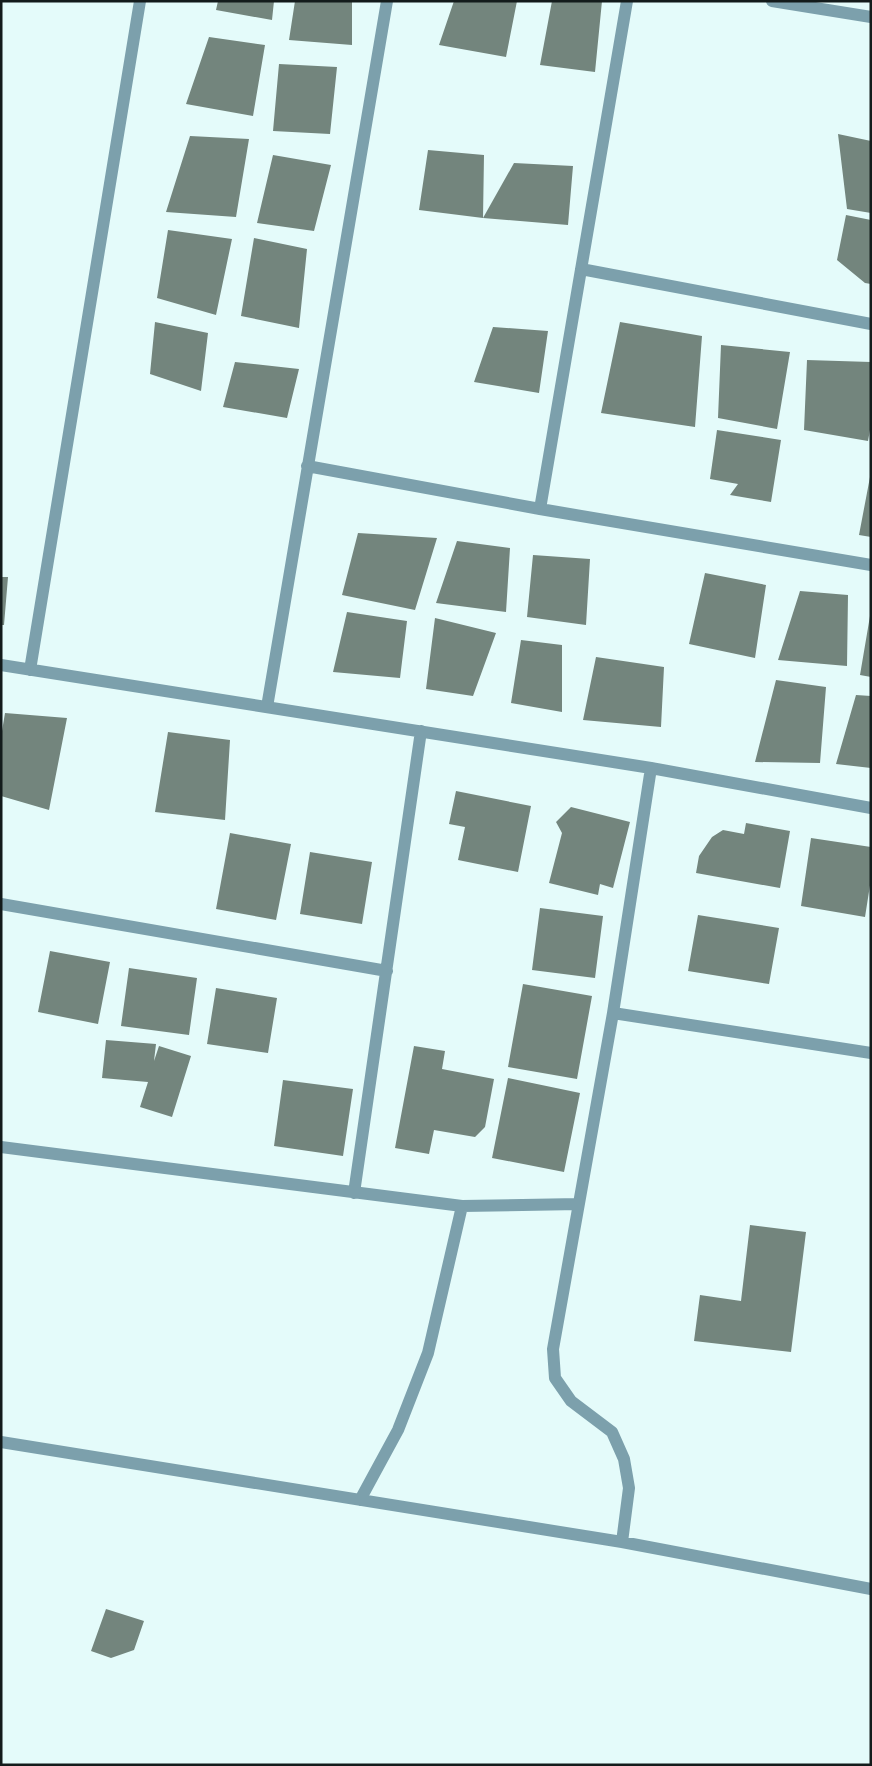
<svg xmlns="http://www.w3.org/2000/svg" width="872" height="1766" font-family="Cabin,sans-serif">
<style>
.building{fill:#73857d}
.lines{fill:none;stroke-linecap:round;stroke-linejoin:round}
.minor{stroke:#7ca0ac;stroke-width:12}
</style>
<rect width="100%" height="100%" fill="#e4fbfa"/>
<!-- building -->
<path class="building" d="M218 1H274L272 20 216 10Z
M295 1H352V45L289 40Z
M454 1H517L506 57 439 45Z
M552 1H602L595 72 540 65Z
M209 37 265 45 253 116 186 104Z
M279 64 337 67 330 134 273 131Z
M838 134 871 141V213L847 209Z
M190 136 249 139 236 217 166 212Z
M428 150 484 155 483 218 514 163 573 166 568 225 483 218 419 210Z
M273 155 331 165 314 231 257 223Z
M846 215 871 220V284L865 283 837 260Z
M168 230 232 239 216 315 157 298Z
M254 238 307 249 299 328 241 316Z
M155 322 208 333 201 391 150 374Z
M620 322 702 336 695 427 601 413Z
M493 327 548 331 539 393 474 382Z
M721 345 790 352 777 429 718 418Z
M807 360 871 362V424L868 441 804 430Z
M235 362 299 369 287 418 223 407Z
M717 430 781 440 771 502 730 495 738 484 710 479Z
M870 477H871V537L859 535Z
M358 533 437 538 415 610 342 595Z
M457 541 510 548 506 612 436 603Z
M533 555 590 559 586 625 527 617Z
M705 573 766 585 755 658 689 644Z
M1 577H8L4 625H1Z
M800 591 848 595 847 666 778 660Z
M347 612 407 621 400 678 333 672Z
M870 616H871V677L860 675Z
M435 618 496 633 473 696 426 689Z
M521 640 562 645V712L511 703Z
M596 657 664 667 661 727 583 720Z
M776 680 826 687 820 763 755 762Z
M856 695 871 696V768L836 764Z
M5 713 67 718 49 810 1 796V737Z
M168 732 230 740 225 820 155 812Z
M456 791 531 806 518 872 458 860 465 827 449 824Z
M571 807 630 822 613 888 600 884 598 895 549 883 562 833 556 822Z
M746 823 790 831 780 888 696 873 699 856 712 837 723 830 744 834Z
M230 833 291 844 276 920 216 909Z
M811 838 871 847V879L865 917 801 906Z
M310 852 372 862 362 924 300 914Z
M540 908 603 916 595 978 532 970Z
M698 915 779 928 769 984 688 971Z
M50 951 110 962 98 1024 38 1012Z
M129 968 197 978 189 1035 121 1026Z
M523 984 592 996 577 1079 508 1067Z
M216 988 277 998 268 1053 207 1044Z
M106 1040 156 1044 154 1061 159 1046 191 1056 172 1117 140 1107 148 1082 102 1078Z
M414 1046 445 1051 442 1069 494 1079 485 1127 475 1137 434 1130 429 1154 395 1148Z
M508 1078 580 1093 564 1172 492 1158Z
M283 1080 353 1089 343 1156 274 1146Z
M750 1225 806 1232 791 1352 694 1341 700 1295 741 1301Z
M106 1609 144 1621 134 1650 111 1658 91 1651Z"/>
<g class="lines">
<!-- minor -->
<path class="minor" d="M772 1 871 17
M581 269 871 324
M307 466 540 509 871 565
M540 509 627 1
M1 665 651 768 871 808
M30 670 140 1
M267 707 387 1
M1 904 387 971
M613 1013 871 1053
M1 1147 462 1206 579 1204
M354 1193 421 731
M1 1442 622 1542 871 1589
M360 1500 398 1430 428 1353 462 1206
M622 1542 629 1488 624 1459 612 1432 571 1401 555 1378 553 1349 613 1013 651 768"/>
</g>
<!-- border -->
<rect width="872" height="1766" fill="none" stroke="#131b1b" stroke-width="5"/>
</svg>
